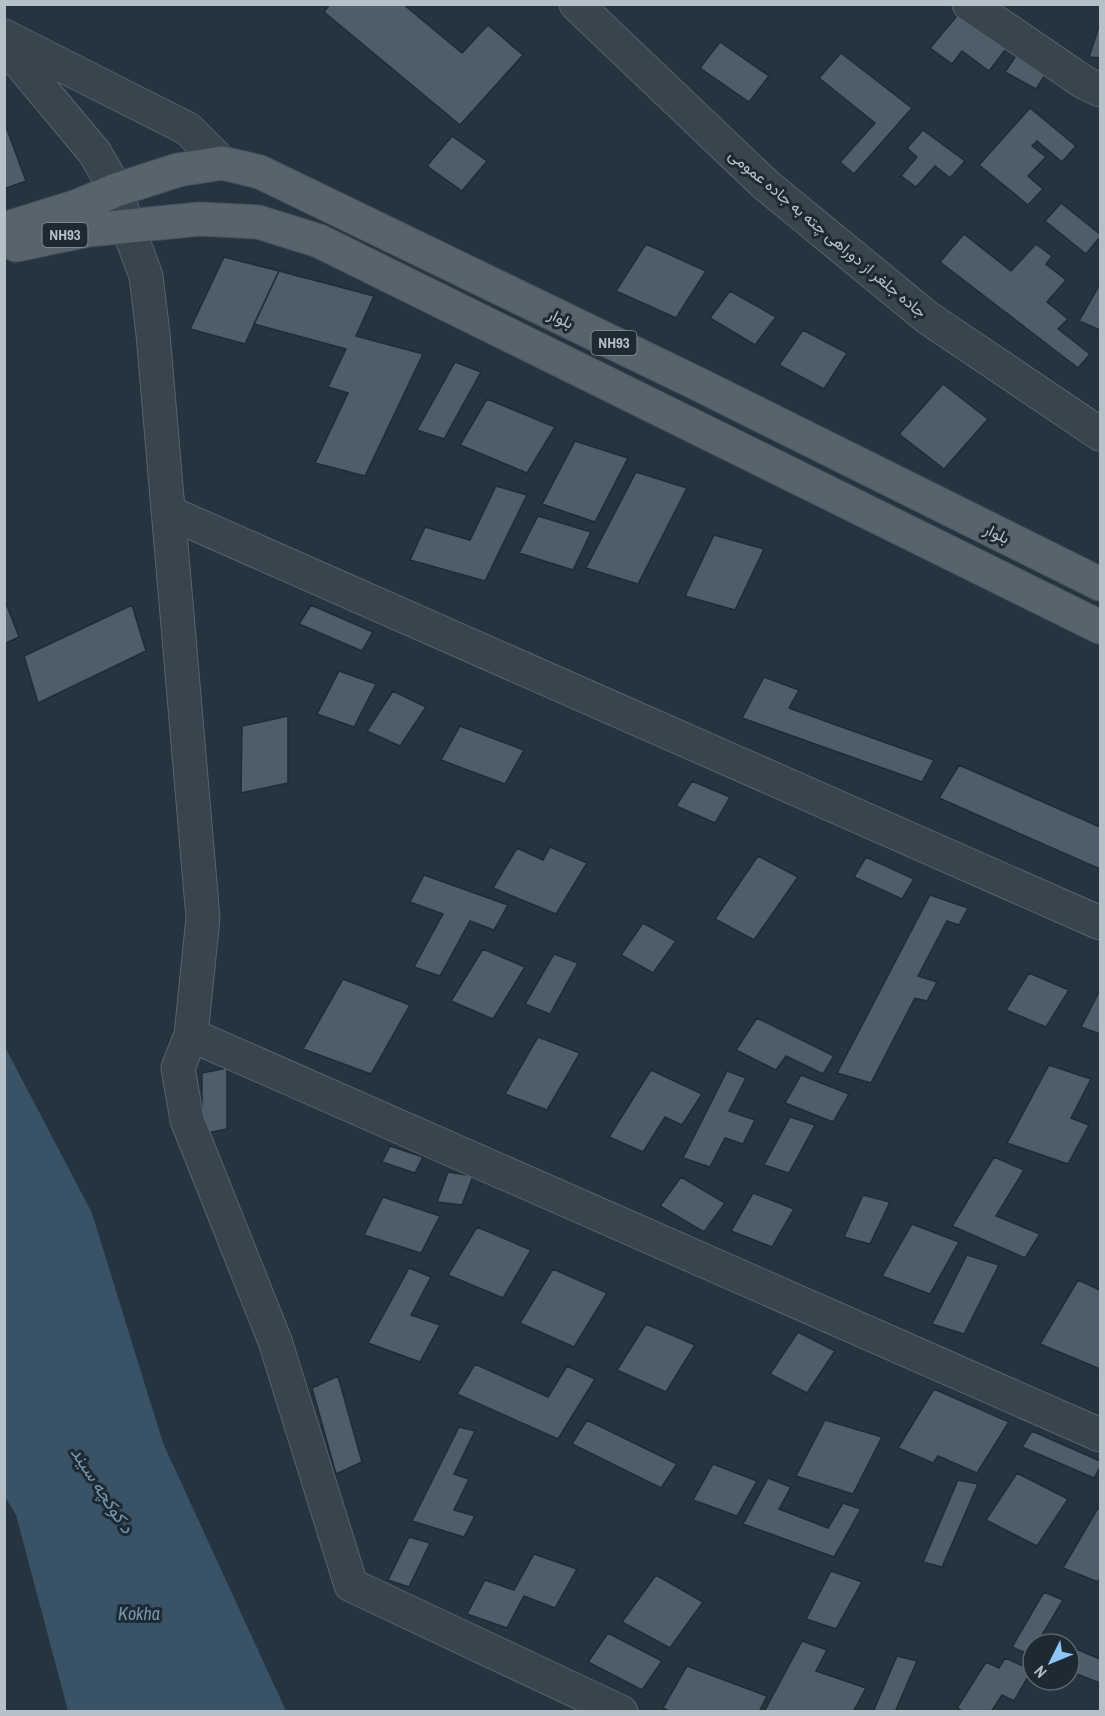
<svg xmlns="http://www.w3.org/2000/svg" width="1105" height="1716" font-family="'Archivo Narrow',Vazirmatn,sans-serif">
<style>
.water{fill:#395265}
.building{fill:#4e5d69;stroke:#202c35;stroke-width:1.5}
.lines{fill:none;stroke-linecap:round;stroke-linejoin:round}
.minor-casing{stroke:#57636c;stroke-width:35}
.tertiary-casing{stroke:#57636c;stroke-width:35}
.primary-casing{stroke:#45515a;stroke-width:35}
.minor{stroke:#39454e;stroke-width:33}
.tertiary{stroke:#39454e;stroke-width:33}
.primary{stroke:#57646e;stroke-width:33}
.labels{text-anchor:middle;stroke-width:6;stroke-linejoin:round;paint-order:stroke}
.shield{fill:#1e2a33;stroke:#88939c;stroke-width:1.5}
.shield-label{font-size:15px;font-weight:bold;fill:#b5c0c9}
.street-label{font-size:16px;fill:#b5c0c9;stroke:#1e2a33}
.water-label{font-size:18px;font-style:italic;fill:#7596ab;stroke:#1e2a33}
</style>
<rect width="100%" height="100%" fill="#25343e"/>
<!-- water -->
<path class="water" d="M5 1047 92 1213 163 1443 286 1711H68L16 1515 5 1497Z"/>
<!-- building -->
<path class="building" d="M330 4H403L462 53 488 25 523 55 460 125 324 12Z
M961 11 1009 45 989 71 962 51 952 64 930 48Z
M1100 23V58L1089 57Z
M720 42 769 76 749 102 700 68Z
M841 53 912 108 854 174 840 162 875 123 819 78Z
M1018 53 1049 69 1036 89 1005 72Z
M1030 108 1076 146 1062 162 1037 141 1032 146 1046 157 1028 176 1043 189 1028 205 979 165Z
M4 121 26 181 4 189Z
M923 130 965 161 950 178 935 166 916 187 901 176 917 157 907 148Z
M452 136 487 161 462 191 427 166Z
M1061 203 1100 234V237L1086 254 1045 221Z
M964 234 1011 271 1036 244 1052 256 1046 264 1066 280 1047 302 1068 319 1058 329 1090 354 1078 368 940 262Z
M646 244 706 271 676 318 616 291Z
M224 257 279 271 245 344 190 329Z
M279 271 374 296 356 336 423 354 365 476 315 463 348 393 328 387 346 349 254 324Z
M1100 284V330L1079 321Z
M730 291 776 317 755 345 710 318Z
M803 330 847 353 824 389 779 365Z
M455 362 481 372 444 439 417 430Z
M943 384 988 419 944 469 899 434Z
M487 399 555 427 527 473 460 445Z
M575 441 628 458 595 522 542 504Z
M636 472 687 488 638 584 586 568Z
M496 486 527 495 485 581 410 560 425 527 470 540Z
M538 516 591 532 573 570 519 553Z
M714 535 764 549 735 610 685 596Z
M4 598 19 637 4 644Z
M132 605 146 651 38 703 24 656Z
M311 605 373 632 362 651 299 624Z
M339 671 376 684 354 727 317 714Z
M764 677 799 690 789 708 934 760 922 782 742 718Z
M393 691 426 707 400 746 367 731Z
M288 716V783L241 793 242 726Z
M460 726 524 750 505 784 441 760Z
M959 765 1100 827V869L939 798Z
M692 781 730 797 715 823 676 806Z
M550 847 587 863 556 914 493 888 517 848 543 860Z
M758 856 798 877 754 940 715 919Z
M866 857 914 879 902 899 854 877Z
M424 875 508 905 494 930 470 921 440 976 414 967 443 914 410 902Z
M930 895 968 908 959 925 947 921 918 976 937 982 927 1001 915 998 871 1083 837 1073Z
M643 923 676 941 653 973 621 955Z
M483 949 525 967 493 1019 451 1001Z
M554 954 578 963 550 1014 525 1004Z
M1029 973 1069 990 1046 1027 1006 1010Z
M343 979 410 1005 371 1074 303 1049Z
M1100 990V1034L1081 1027Z
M757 1018 834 1056 823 1074 786 1056 776 1070 736 1050Z
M538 1037 580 1053 547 1110 505 1094Z
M1049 1065 1091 1079 1071 1118 1089 1125 1068 1164 1007 1143Z
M227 1068V1129L202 1134V1073Z
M651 1070 702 1094 682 1125 665 1117 643 1152 609 1137Z
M727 1071 746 1078 729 1111 755 1120 743 1144 725 1138 710 1167 683 1158Z
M801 1075 849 1094 833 1122 785 1103Z
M790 1117 815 1125 789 1173 764 1165Z
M390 1146 423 1157 415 1173 382 1162Z
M994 1157 1024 1170 996 1216 1040 1234 1025 1258 952 1226Z
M448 1172 473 1176 462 1205 437 1202Z
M681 1177 725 1203 704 1232 660 1206Z
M753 1193 794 1209 772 1247 731 1231Z
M863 1195 890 1202 870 1244 844 1237Z
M383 1197 440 1216 421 1253 364 1235Z
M912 1224 959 1242 930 1294 882 1276Z
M477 1227 531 1250 503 1298 448 1275Z
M967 1255 999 1265 964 1334 932 1324Z
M409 1268 431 1277 411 1315 440 1325 420 1362 368 1343Z
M553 1269 607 1293 574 1347 520 1323Z
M1078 1280 1100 1290V1369L1040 1344Z
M646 1324 695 1345 666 1392 617 1370Z
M798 1332 835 1351 807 1393 770 1374Z
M475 1364 548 1397 567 1366 595 1379 558 1439 457 1394Z
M338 1376 362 1462 336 1474 312 1388Z
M934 1389 1009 1422 977 1473 938 1456 933 1463 898 1448Z
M587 1420 677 1464 661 1488 572 1444Z
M825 1420 882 1437 853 1494 796 1476Z
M459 1427 475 1431 454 1474 469 1479 454 1510 475 1516 464 1537 412 1521Z
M1032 1431 1100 1461V1468L1094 1478 1022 1447Z
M713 1464 757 1481 737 1516 693 1500Z
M1017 1473 1068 1499 1037 1546 986 1520Z
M768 1478 791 1487 779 1509 828 1528 843 1503 861 1509 834 1557 743 1524Z
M958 1480 978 1484 942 1567 923 1562Z
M1098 1508 1100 1509V1578L1098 1582 1063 1568Z
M409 1537 430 1543 409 1587 388 1580Z
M534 1554 577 1569 555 1608 524 1596 507 1628 467 1614 485 1580 514 1590Z
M831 1571 862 1582 836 1629 806 1619Z
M656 1575 703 1602 670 1648 622 1622Z
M1044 1592 1063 1600 1042 1635 1064 1644H1033V1656L1012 1647Z
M608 1633 662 1661 642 1690 588 1662Z
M802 1641 827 1650 816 1671 866 1688 853 1712H764Z
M1069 1646 1100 1659V1683L1069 1671Z
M897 1656 917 1661 895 1712H873Z
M1005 1658 1032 1670 1014 1701 1002 1695 991 1712H964L957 1708 986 1662 999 1668Z
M687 1666 767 1696 759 1712H671L663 1708Z"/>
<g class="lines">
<!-- minor casing -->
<g class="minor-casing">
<path id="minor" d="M969 4 1085 83 1100 90
M127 225 146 276 153 334 203 918 191 1035 178 1068 187 1120 275 1341 351 1585 621 1712
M168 512 1100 923
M191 1035 1100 1435"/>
</g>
<!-- tertiary casing -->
<g class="tertiary-casing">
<path id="tertiary" d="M576 4 766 185 928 318 1100 434
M4 36 188 129 222 163
M4 44 95 153 116 190 127 225"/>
</g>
<!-- primary casing -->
<g class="primary-casing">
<path id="primary" d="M4 229 78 206 116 190 178 170 222 163 260 172 698 384 1100 584
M16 245 88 230 200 219 258 222 319 241 1100 627"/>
</g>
<!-- minor -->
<use href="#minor" class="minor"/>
<!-- tertiary -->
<use href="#tertiary" class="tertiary"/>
<!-- primary -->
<use href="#primary" class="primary"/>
</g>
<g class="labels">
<!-- shield labels -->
<g class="shield">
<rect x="42.5" y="223" width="45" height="24" rx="4.5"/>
<rect x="591.5" y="331" width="45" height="24" rx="4.5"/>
</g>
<g class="shield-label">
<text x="65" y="240">NH93</text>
<text x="614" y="348">NH93</text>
</g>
<!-- street labels -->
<g class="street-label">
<text transform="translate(828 233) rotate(40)" y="6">جاده جلغر از دوراهی چته به جاده عمومی</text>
<text transform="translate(561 318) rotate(26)" y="6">بلوار</text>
<text transform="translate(997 533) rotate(26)" y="6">بلوار</text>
</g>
<!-- water labels -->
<g class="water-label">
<text transform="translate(102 1490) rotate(57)" y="6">د کوکچه سیند</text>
<text x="139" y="1620">Kokha</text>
</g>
</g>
<!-- border -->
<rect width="1105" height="1716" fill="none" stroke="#b5c0c9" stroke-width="12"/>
<!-- north arrow -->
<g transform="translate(1051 1662) rotate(227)"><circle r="28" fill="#1e2a33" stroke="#5a666f" stroke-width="1.5"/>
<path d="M0-4.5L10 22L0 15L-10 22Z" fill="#8dc6f6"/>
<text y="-9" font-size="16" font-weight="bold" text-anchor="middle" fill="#b5c0c9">N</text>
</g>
</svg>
